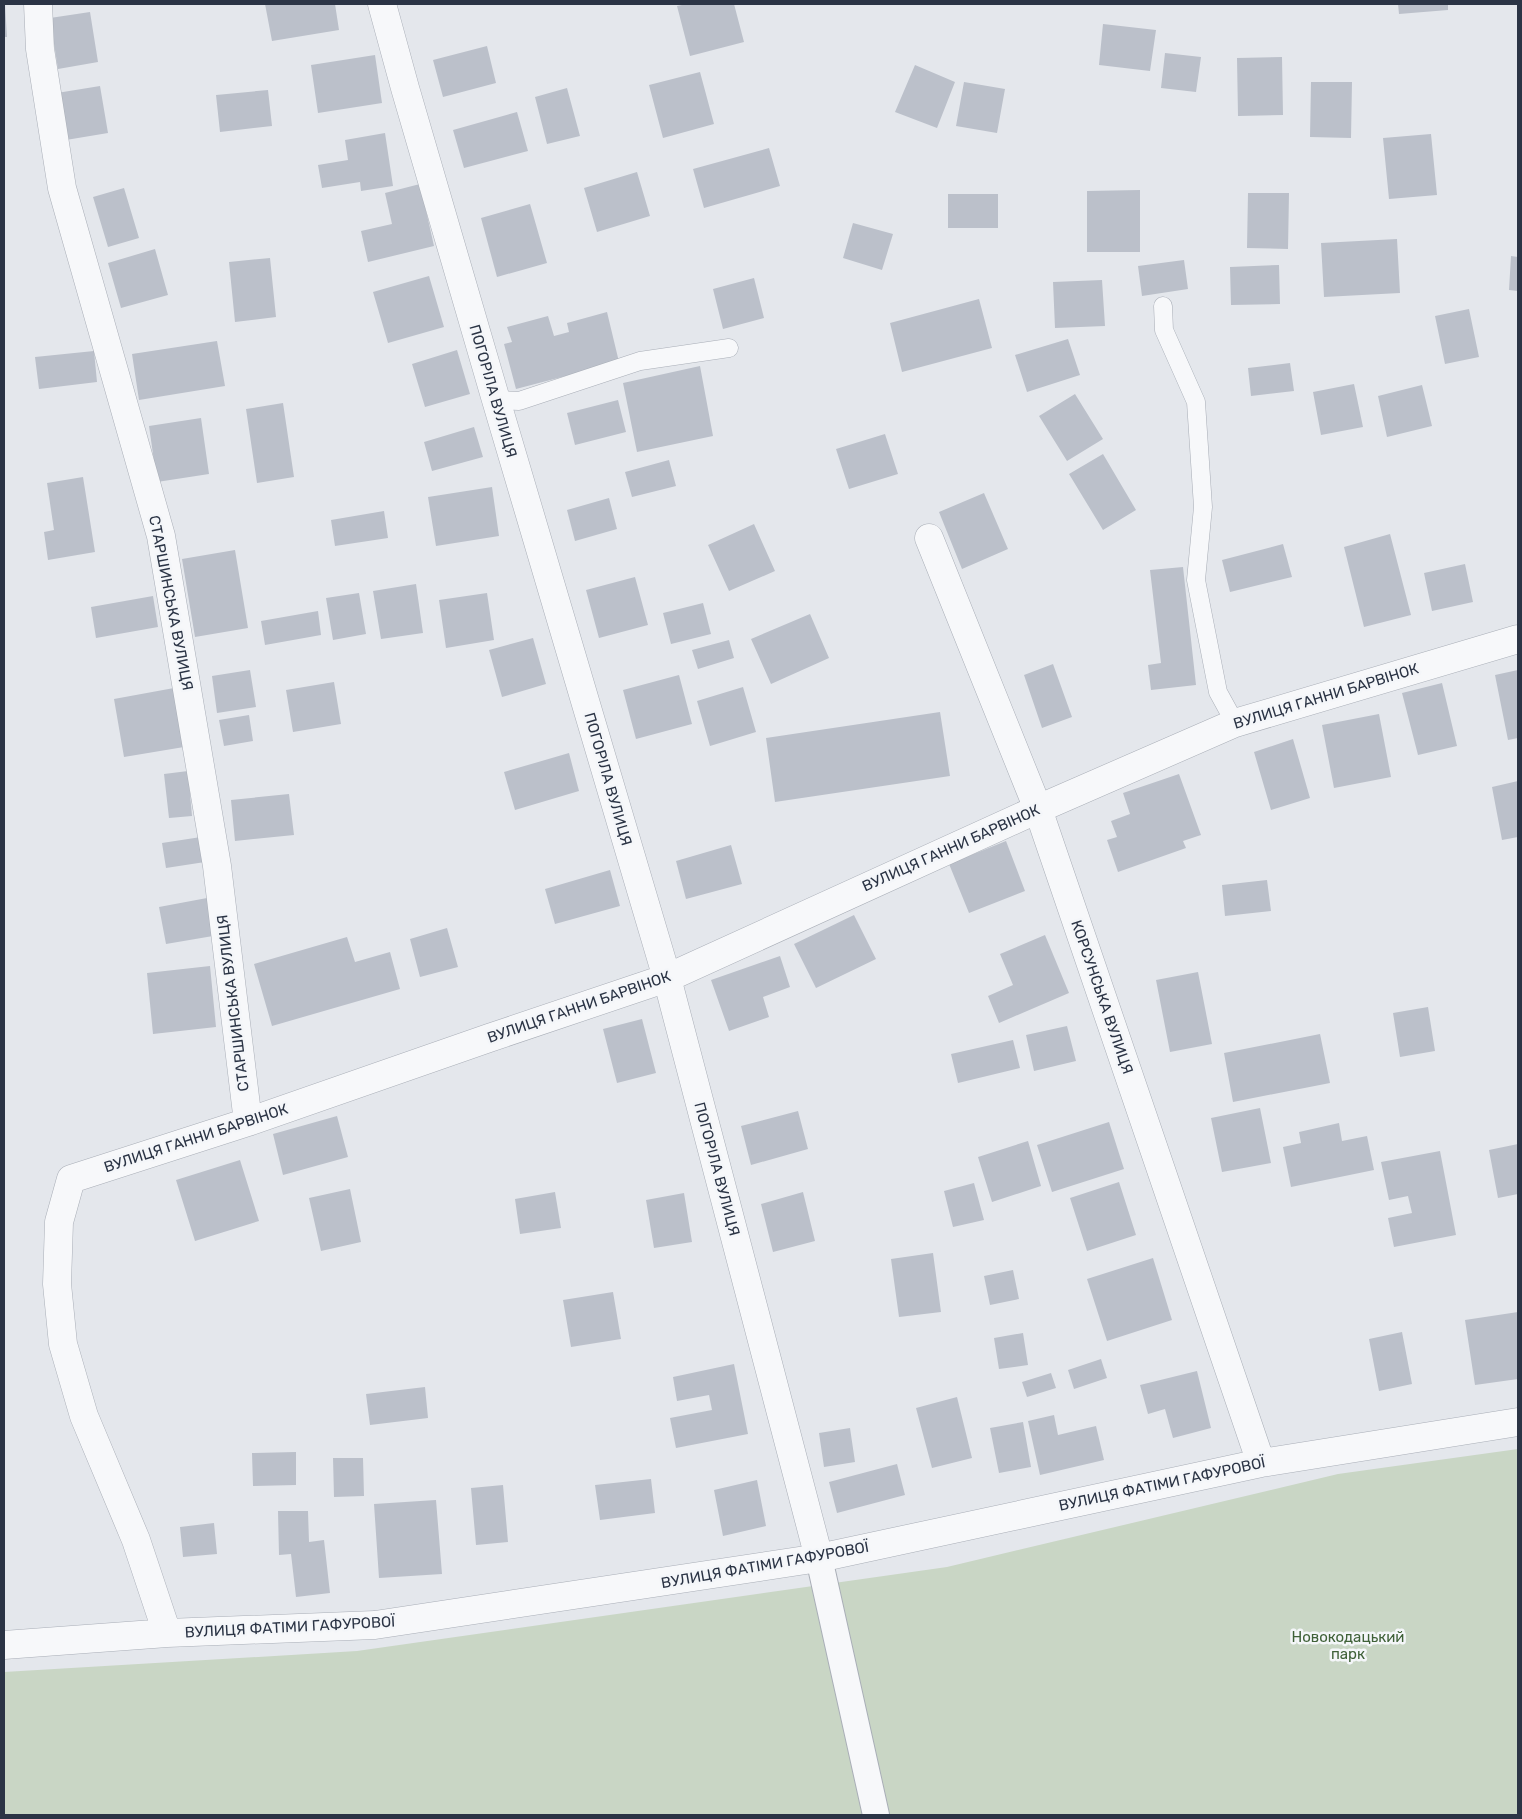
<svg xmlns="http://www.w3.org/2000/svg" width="1522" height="1819" font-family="Rubik,sans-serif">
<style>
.green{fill:#c9d6c5}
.building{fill:#bbc0ca}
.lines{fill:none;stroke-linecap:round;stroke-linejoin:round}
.service-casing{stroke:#a9aeb7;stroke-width:19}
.pedestrian-casing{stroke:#a9aeb7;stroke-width:28}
.minor-casing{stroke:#a9aeb7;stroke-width:29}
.service{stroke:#f7f8fa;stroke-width:18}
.pedestrian{stroke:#f7f8fa;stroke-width:26}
.minor{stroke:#f7f8fa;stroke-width:28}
.labels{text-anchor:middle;stroke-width:5;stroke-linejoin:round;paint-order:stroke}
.street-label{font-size:15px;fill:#2b3445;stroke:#f4f6f9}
.park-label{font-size:15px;fill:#3f6138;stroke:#f4f6f9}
</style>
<rect width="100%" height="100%" fill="#e4e7ec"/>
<!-- green -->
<path class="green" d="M1518 1449V1815H4V1672L357 1651 947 1567 1338 1474Z"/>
<!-- building -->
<path class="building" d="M4 4H5L7 37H4Z
M265 4H335L339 30 272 41Z
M687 4H734L744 42 690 56 677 6Z
M1398 4H1448V10L1399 14Z
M90 12 98 62 58 69 50 18Z
M1103 24 1156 30 1150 71 1099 65Z
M487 46 496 83 443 97 433 60Z
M1165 53 1201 57 1196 92 1161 88Z
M375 55 382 103 318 113 311 65Z
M1282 57 1283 115 1238 116 1237 58Z
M915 65 955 82 937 128 895 112Z
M700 72 714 124 663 138 649 85Z
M964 82 1005 89 997 133 956 126Z
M1311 82H1352L1351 138 1310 137Z
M100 86 108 133 66 140 57 93Z
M567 88 580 136 547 144 535 97Z
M268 90 272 126 220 132 216 95Z
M517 112 528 151 464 168 453 130Z
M385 133 393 186 361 191 360 182 322 188 318 165 348 160 345 140Z
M1431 134 1437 195 1389 199 1383 138Z
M769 148 780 186 704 208 693 169Z
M637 172 650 216 597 232 584 188Z
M420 184 434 246 368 262 361 231 392 224 385 193Z
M124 188 139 238 108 247 93 197Z
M1140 190V252H1087V191Z
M1248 193H1289L1288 249 1247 248Z
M948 194H998V228H948Z
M530 204 547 263 497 277 481 218Z
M853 223 893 234 882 270 843 258Z
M1397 239 1400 293 1324 297 1321 243Z
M155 249 168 295 121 308 108 263Z
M1511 256 1518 257V291L1509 290Z
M270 258 276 317 235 322 229 262Z
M1184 260 1188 289 1142 296 1138 266Z
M1279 265 1280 304 1231 305 1230 267Z
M429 276 444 327 388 343 373 292Z
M754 278 764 318 723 329 713 289Z
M1102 280 1105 326 1055 328 1053 282Z
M979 299 992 348 902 372 890 323Z
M1469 309 1479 357 1445 364 1435 316Z
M607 312 619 362 516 389 504 344 512 342 507 327 548 316 554 336 569 332 567 323Z
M1068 339 1080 375 1027 392 1015 355Z
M217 341 225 386 139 400 132 354Z
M457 350 470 394 425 407 412 364Z
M94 351 97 382 39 389 35 357Z
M1290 363 1294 391 1251 396 1248 368Z
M700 366 713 436 637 452 623 383Z
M1354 384 1363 427 1321 435 1313 392Z
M1422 385 1432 426 1387 437 1378 396Z
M1075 394 1103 439 1067 461 1039 416Z
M618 400 626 432 575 445 567 413Z
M283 403 294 477 257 483 246 409Z
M201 418 209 474 157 482 149 426Z
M474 427 483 457 432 471 424 442Z
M885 434 898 474 849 489 836 449Z
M1103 454 1136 510 1103 530 1069 474Z
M669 460 676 486 632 497 625 472Z
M83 477 95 552 48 560 44 532 54 530 47 483Z
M492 487 499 536 436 546 428 497Z
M984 493 1008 549 962 569 939 512Z
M609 498 617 529 575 541 567 510Z
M384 511 388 538 335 546 331 520Z
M754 524 775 571 729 591 708 545Z
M1390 534 1411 615 1364 627 1344 547Z
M1283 544 1292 577 1230 592 1222 560Z
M235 550 248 628 195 637 182 559Z
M1465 564 1473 602 1432 611 1424 573Z
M1183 567 1196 685 1151 690 1148 665 1161 663 1150 570Z
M635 577 648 625 599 638 586 590Z
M416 584 423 633 381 639 373 591Z
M359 593 366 634 333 640 326 598Z
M487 593 494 640 446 648 439 600Z
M153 596 158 627 96 638 91 607Z
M703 603 711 634 671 644 663 613Z
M318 611 321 635 265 645 261 621Z
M810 614 829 658 771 684 751 639Z
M533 638 546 684 502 697 489 650Z
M729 640 734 658 698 669 692 650Z
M1053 664 1072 717 1042 728 1024 675Z
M250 670 256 707 217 713 212 676Z
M1518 670V738L1508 740 1495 675Z
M679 675 692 724 636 739 623 690Z
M334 682 341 724 293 732 286 690Z
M1442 683 1457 746 1418 755 1402 693Z
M743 687 756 732 710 746 697 701Z
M174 688 184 747 124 757 114 699Z
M940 712 950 776 775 802 766 738Z
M1379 714 1391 777 1334 788 1322 725Z
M249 715 253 741 224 746 219 720Z
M1293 739 1310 798 1271 810 1254 752Z
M569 753 579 791 515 810 504 772Z
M188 771 192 816 169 818 164 774Z
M1179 774 1201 835 1183 841 1186 848 1118 872 1107 840 1117 837 1111 821 1130 814 1123 793Z
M1518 781V837L1502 840 1492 787Z
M289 794 294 835 235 841 231 800Z
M201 837 205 862 166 868 162 843Z
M1006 841 1025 891 969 913 949 864Z
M731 845 742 884 686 899 676 861Z
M610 870 620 906 555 924 545 889Z
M1267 880 1271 911 1225 916 1222 885Z
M207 898 213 936 166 944 159 907Z
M854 915 876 959 816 988 794 944Z
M447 928 458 967 420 977 410 939Z
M1045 935 1069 993 999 1023 988 996 1013 985 1000 954Z
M347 937 355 962 390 952 400 989 272 1026 254 964Z
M780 956 790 987 763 997 769 1017 729 1031 711 980Z
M210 966 216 1027 153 1034 147 973Z
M1198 972 1212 1044 1170 1052 1156 980Z
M1428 1007 1435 1051 1400 1057 1393 1013Z
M642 1019 656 1073 617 1083 603 1029Z
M1067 1026 1076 1061 1034 1071 1026 1035Z
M1320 1034 1330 1083 1233 1102 1224 1053Z
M1013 1040 1020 1068 958 1083 951 1054Z
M1260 1108 1271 1163 1222 1172 1211 1118Z
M798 1111 808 1149 751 1165 741 1126Z
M337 1116 348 1157 283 1175 273 1134Z
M1109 1122 1124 1169 1052 1192 1037 1145Z
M1339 1123 1342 1141 1367 1136 1374 1170 1291 1187 1283 1147 1301 1143 1299 1132Z
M1028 1141 1041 1186 992 1202 978 1157Z
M1518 1144V1194L1498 1198 1489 1150Z
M1440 1151 1456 1235 1394 1247 1388 1218 1412 1213 1408 1196 1389 1200 1381 1162Z
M240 1160 259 1221 195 1241 176 1180Z
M1119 1182 1136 1235 1087 1251 1070 1198Z
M974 1183 984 1220 953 1227 944 1191Z
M350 1189 361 1242 321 1251 309 1198Z
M555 1192 561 1228 520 1234 515 1199Z
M803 1192 815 1241 773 1252 761 1204Z
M684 1193 692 1242 654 1248 646 1200Z
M933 1253 941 1312 899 1317 891 1259Z
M1153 1258 1172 1320 1107 1341 1087 1279Z
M1013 1270 1019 1299 990 1305 984 1276Z
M613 1292 621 1339 571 1347 563 1300Z
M1518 1312V1379L1475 1385 1465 1320Z
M1402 1332 1412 1384 1379 1391 1369 1339Z
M1023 1333 1028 1365 999 1369 994 1338Z
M1101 1359 1107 1378 1074 1389 1068 1370Z
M734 1364 748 1434 676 1448 670 1418 712 1410 709 1395 677 1401 673 1377Z
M1197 1371 1211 1428 1173 1438 1165 1409 1148 1414 1140 1385Z
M1051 1373 1056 1388 1027 1397 1022 1382Z
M425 1387 428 1418 370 1425 366 1394Z
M957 1397 972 1458 932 1468 916 1408Z
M1054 1415 1058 1435 1096 1426 1104 1460 1040 1475 1028 1421Z
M1023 1422 1031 1467 999 1473 990 1428Z
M850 1428 855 1462 824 1467 819 1433Z
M296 1452V1485L253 1486 252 1453Z
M333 1458H363L364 1496 334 1497Z
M897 1464 905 1495 837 1513 829 1482Z
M651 1479 655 1513 600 1520 595 1485Z
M757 1480 766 1526 723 1536 714 1490Z
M503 1485 508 1542 476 1545 471 1488Z
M436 1500 442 1574 379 1578 374 1504Z
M278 1511H308L309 1542 324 1540 330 1593 296 1597 291 1554 279 1555Z
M214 1523 217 1554 183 1557 180 1527Z"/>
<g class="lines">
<!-- service casing -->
<g class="service-casing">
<path id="service" d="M1163 306 1164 330 1196 402 1203 507 1196 580 1218 692 1235 723
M496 400 519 401 640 361 729 348"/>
</g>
<!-- pedestrian casing -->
<g class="pedestrian-casing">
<path id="pedestrian" d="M819 1558 876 1815"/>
</g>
<!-- minor casing -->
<g class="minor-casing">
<path id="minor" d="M38 4 40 49 62 188 161 536 217 866 248 1122
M382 4 405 88 496 400 667 978 819 1558
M929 538 1038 809 1261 1463
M167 1633 136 1540 84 1416 63 1344 57 1284 59 1222 71 1179 248 1122 489 1038 667 978 1038 809 1235 723 1518 639
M4 1645 167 1633 375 1625 819 1558 1261 1463 1518 1422"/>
</g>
<!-- service -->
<use href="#service" class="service"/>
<!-- pedestrian -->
<use href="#pedestrian" class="pedestrian"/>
<!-- minor -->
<use href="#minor" class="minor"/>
</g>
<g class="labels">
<!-- street labels -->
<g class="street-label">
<text transform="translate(493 391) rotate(74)" y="5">ПОГОРІЛА ВУЛИЦЯ</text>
<text transform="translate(171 603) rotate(79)" y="5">СТАРШИНСЬКА ВУЛИЦЯ</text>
<text transform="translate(1326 696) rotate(-17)" y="5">ВУЛИЦЯ ГАННИ БАРВІНОК</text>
<text transform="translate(608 779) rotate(74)" y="5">ПОГОРІЛА ВУЛИЦЯ</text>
<text transform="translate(951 848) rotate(-24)" y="5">ВУЛИЦЯ ГАННИ БАРВІНОК</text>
<text transform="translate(1102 997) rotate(71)" y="5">КОРСУНСЬКА ВУЛИЦЯ</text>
<text transform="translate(233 1003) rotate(-97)" y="5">СТАРШИНСЬКА ВУЛИЦЯ</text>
<text transform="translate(579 1007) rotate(-19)" y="5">ВУЛИЦЯ ГАННИ БАРВІНОК</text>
<text transform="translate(196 1138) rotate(-18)" y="5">ВУЛИЦЯ ГАННИ БАРВІНОК</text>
<text transform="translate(717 1169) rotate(75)" y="5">ПОГОРІЛА ВУЛИЦЯ</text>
<text transform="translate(1162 1484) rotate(-12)" y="5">ВУЛИЦЯ ФАТІМИ ГАФУРОВОЇ</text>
<text transform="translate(765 1565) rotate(-10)" y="5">ВУЛИЦЯ ФАТІМИ ГАФУРОВОЇ</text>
<text transform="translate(290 1627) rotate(-3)" y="5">ВУЛИЦЯ ФАТІМИ ГАФУРОВОЇ</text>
</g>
<!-- park labels -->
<g class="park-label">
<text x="1348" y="1642">Новокодацький<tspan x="1348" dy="17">парк</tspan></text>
</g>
</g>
<!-- border -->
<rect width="1522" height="1819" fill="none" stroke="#2b3445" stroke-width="10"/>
</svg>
